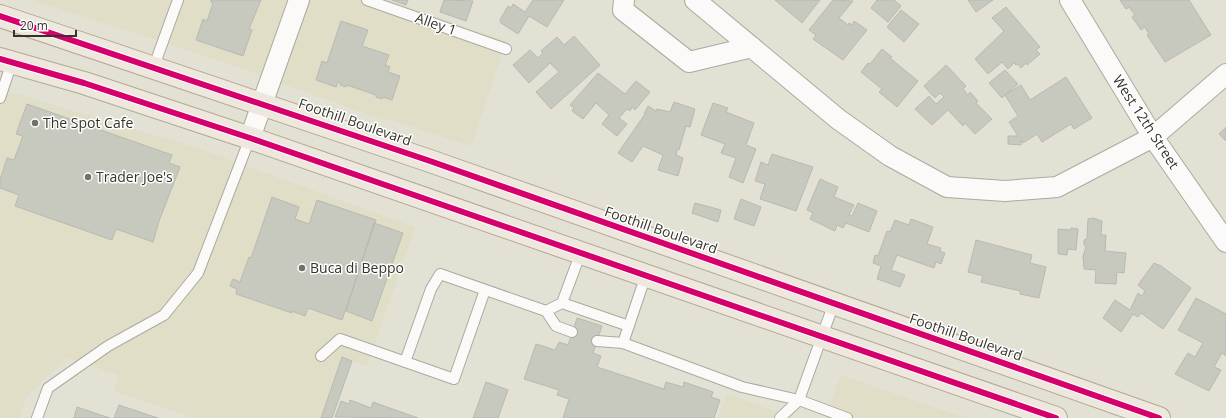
<svg xmlns="http://www.w3.org/2000/svg" width="1226" height="418" font-family="'Open Sans',sans-serif">
<style>
.built{fill:#e0dec7}
.building{fill:#c7c9bf;stroke:#b8bab1}
.lines{fill:none;stroke-linecap:round;stroke-linejoin:round}
.service-casing{stroke:#abaaa0;stroke-width:12}
.minor-casing{stroke:#abaaa0;stroke-width:22}
.primary-casing{stroke:#b3a895;stroke-width:24}
.service{stroke:#fbfaf9;stroke-width:10}
.minor{stroke:#fbfaf9;stroke-width:20}
.primary{stroke:#ede7dd;stroke-width:22}
.cycleway-casing{stroke:#fff;stroke-width:8}
.cycleway{stroke:#d6006c;stroke-width:6}
.poi-dot{fill:#727166;stroke:#fff;stroke-width:1.5}
.labels{text-anchor:middle;stroke-width:3;stroke-linejoin:round;paint-order:stroke}
.street-label{font-size:14px;fill:#35342b;stroke:#fff}
.poi-label{font-size:14px;fill:#35342b;stroke:#fff;text-anchor:start}
</style>
<rect width="100%" height="100%" fill="#e2e1d4"/>
<!-- built -->
<path class="built" d="M33 0H390L506 41 471 146 392 120H382L238 67Z
M0 93 17 94 194 147 415 227 367 367 341 357 321 418H194L114 391 119 375 67 358 26 397 19 418H0Z
M841 375 965 418H826Z
M727 394 794 418H718Z"/>
<!-- building -->
<path class="building" d="M211 0H261L249 29 252 30 243 56 196 40 203 19 207 21 213 3 211 2Z
M392 0H408L406 5Z
M444 0 473 1 466 21 440 12Z
M533 0H564L547 27 529 16 518 34 501 23 500 20 508 6 511 8 513 4 525 12Z
M775 0H820L802 23Z
M833 0 853 1 839 18 848 25 849 23 852 25 854 21 867 30 843 60 813 39 816 35 809 30Z
M877 0H894L901 6 888 22 871 8Z
M968 0H993L976 12Z
M1120 0H1189L1211 35 1165 62 1147 35 1149 34 1145 27 1141 30 1132 17 1135 15 1129 7 1126 9Z
M1006 7 1040 47 1036 50 1040 54 1027 65 1026 63 1021 68 1018 64 1016 65 1014 63 1008 69 1002 62 988 74 975 59 1004 31 992 18Z
M901 10 919 24 904 42 887 27Z
M341 21 368 30 362 46 389 55 385 65 390 67 388 72 400 76 392 100 383 97 382 99 376 97V95L347 85 346 87 340 85 341 83 338 82 336 87 316 80 322 61 327 63Z
M574 36 600 65 551 109 536 92 559 72 550 63 529 83 513 65 530 50 538 58 543 53 541 51 557 37 564 45Z
M882 49 892 57 890 58 918 81 897 107 879 92 882 89 861 72 868 63 870 64Z
M946 65 966 86 963 89 968 95 970 92 978 101 976 103 992 119 975 134 965 123 963 126 948 110 932 125 915 109 929 96 936 104 944 97 940 93 935 98 924 86Z
M1005 70 1018 84 1002 98 989 83Z
M598 73 625 94 636 81 650 92 635 110 632 107 630 111 627 109 619 118 627 124 617 136 602 124 609 115 596 103 583 119 572 111 574 108 570 105Z
M1066 77 1092 118 1074 129 1071 124 1042 142 1037 134 1023 143 1021 140V145L1008 144V136H1018L1009 122 1018 116 1005 95 1021 85 1030 100Z
M674 102 695 109 690 127 686 126 679 150 677 149 676 155 683 158 678 176 658 170 663 155 643 146 632 162 618 153 645 114H644L648 106 656 111 657 109 670 112Z
M713 103 728 108 726 112 754 123 746 145 756 149 743 183 729 177 736 158 721 153 725 144 701 135Z
M27 104 172 155 169 163 180 167 159 221 153 242 116 229 112 240 15 206 19 195 0 188V180L7 158 14 160 23 136 16 134Z
M1226 127V141L1219 134Z
M772 154 813 167 796 211 760 199 765 184 755 181 761 162 768 165Z
M820 179 838 187 834 197 854 205 849 215 852 216 858 203 877 211 869 232 846 223 843 228 837 225 835 231 810 219 813 213 807 210Z
M272 197 299 207 295 219 309 224 317 200 376 220 342 320 308 308 305 316 292 311V313L236 294 237 289 230 286 233 279 240 282 249 257 251 258Z
M741 199 761 207 754 226 734 219Z
M695 203 721 210 718 222 692 213Z
M1093 218 1102 221 1101 235H1106L1105 251 1126 253 1124 273 1117 272 1116 284 1095 283 1096 270 1084 269 1083 256 1086 247 1084 245V240L1087 239 1088 219Z
M911 219 933 227 927 244 941 248 940 251 945 253 941 264 936 262 934 268 897 255 891 270 905 275 900 287 877 279 881 266 873 263 875 255 878 256 887 231 890 232 895 220 909 225Z
M374 223 403 233 372 321 346 311Z
M1071 228 1078 229 1076 250 1068 249 1067 255 1058 254V229L1071 230Z
M976 240 1032 255 1030 263 1046 267 1039 298 1020 294V291L981 282 983 276 968 272Z
M1154 263 1161 266 1191 288 1163 329 1141 313 1138 317 1133 314 1121 332 1103 318 1115 300 1130 310 1138 293 1142 296 1145 291 1138 285Z
M1196 298 1226 314V356L1222 353 1214 367 1221 370 1209 391 1175 374 1188 353 1195 357 1203 343 1178 330Z
M577 318 602 326 593 353 601 356 597 367 664 389 666 382 683 387 684 382 713 392 711 397 720 400 714 418H563L569 399 557 395 559 390 524 379 536 344 555 350 559 342 568 345Z
M342 357 352 361 332 418H321Z
M486 382 508 390 498 418H473Z
M350 400 371 408 373 402 418 418 335 417 341 401 349 404Z
M119 405 158 418H114Z
M77 407 110 418H74Z"/>
<g class="lines">
<!-- service casing -->
<g class="service-casing">
<path id="service" d="M367 0 506 49
M154 66 178 0
M0 98 12 62
M646 275 623 343 742 387 799 400 847 418
M562 303 581 252
M546 311 556 326 572 332
M597 341 623 343
M321 356 340 339 454 379 485 290
M405 362 431 289 440 274 546 311 562 303 629 326
M37 418 48 388 108 346 164 315 198 273 250 138
M780 418 799 400 834 303"/>
</g>
<!-- minor casing -->
<g class="minor-casing">
<path id="minor" d="M624 0 623 10 689 62 752 47
M695 0 838 119 890 156 947 187 1005 191 1057 187 1153 137 1226 74
M1070 0 1153 137 1226 242
M250 138 299 0"/>
</g>
<!-- primary casing -->
<g class="primary-casing">
<path id="primary" d="M0 16 430 161 1159 418
M0 59 84 83 250 138 1056 418"/>
</g>
<!-- service -->
<use href="#service" class="service"/>
<!-- minor -->
<use href="#minor" class="minor"/>
<!-- primary -->
<use href="#primary" class="primary"/>
<!-- cycleway casing -->
<g class="cycleway-casing">
<path id="cycleway" d="M0 16 430 161 1159 418
M0 59 84 83 250 138 1056 418"/>
</g>
<!-- cycleway -->
<use href="#cycleway" class="cycleway"/>
</g>
<!-- markers -->
<g class="poi-dot">
<circle cx="35" cy="123" r="4"/>
<circle cx="88" cy="177" r="4"/>
<circle cx="302" cy="268" r="4"/>
</g>
<g class="labels">
<!-- street labels -->
<g class="street-label">
<text transform="translate(436 24) rotate(19)" y="5">Alley 1</text>
<text transform="translate(355 122) rotate(19)" y="5">Foothill Boulevard</text>
<text transform="translate(1146 122) rotate(57)" y="5">West 12th Street</text>
<text transform="translate(661 230) rotate(19)" y="5">Foothill Boulevard</text>
<text transform="translate(966 337) rotate(19)" y="5">Foothill Boulevard</text>
</g>
<!-- poi labels -->
<g class="poi-label">
<text x="43" y="128">The Spot Cafe</text>
<text x="96" y="182">Trader Joe's</text>
<text x="310" y="273">Buca di Beppo</text>
</g>
</g>
<!-- scale -->
<path d="M14 30v6h62v-6" fill="none" stroke="#35342b" stroke-width="2"/>
<text x="20" y="30" font-size="12" fill="#35342b" stroke="#ffffff" stroke-width="3" paint-order="stroke">20 m</text>
</svg>
